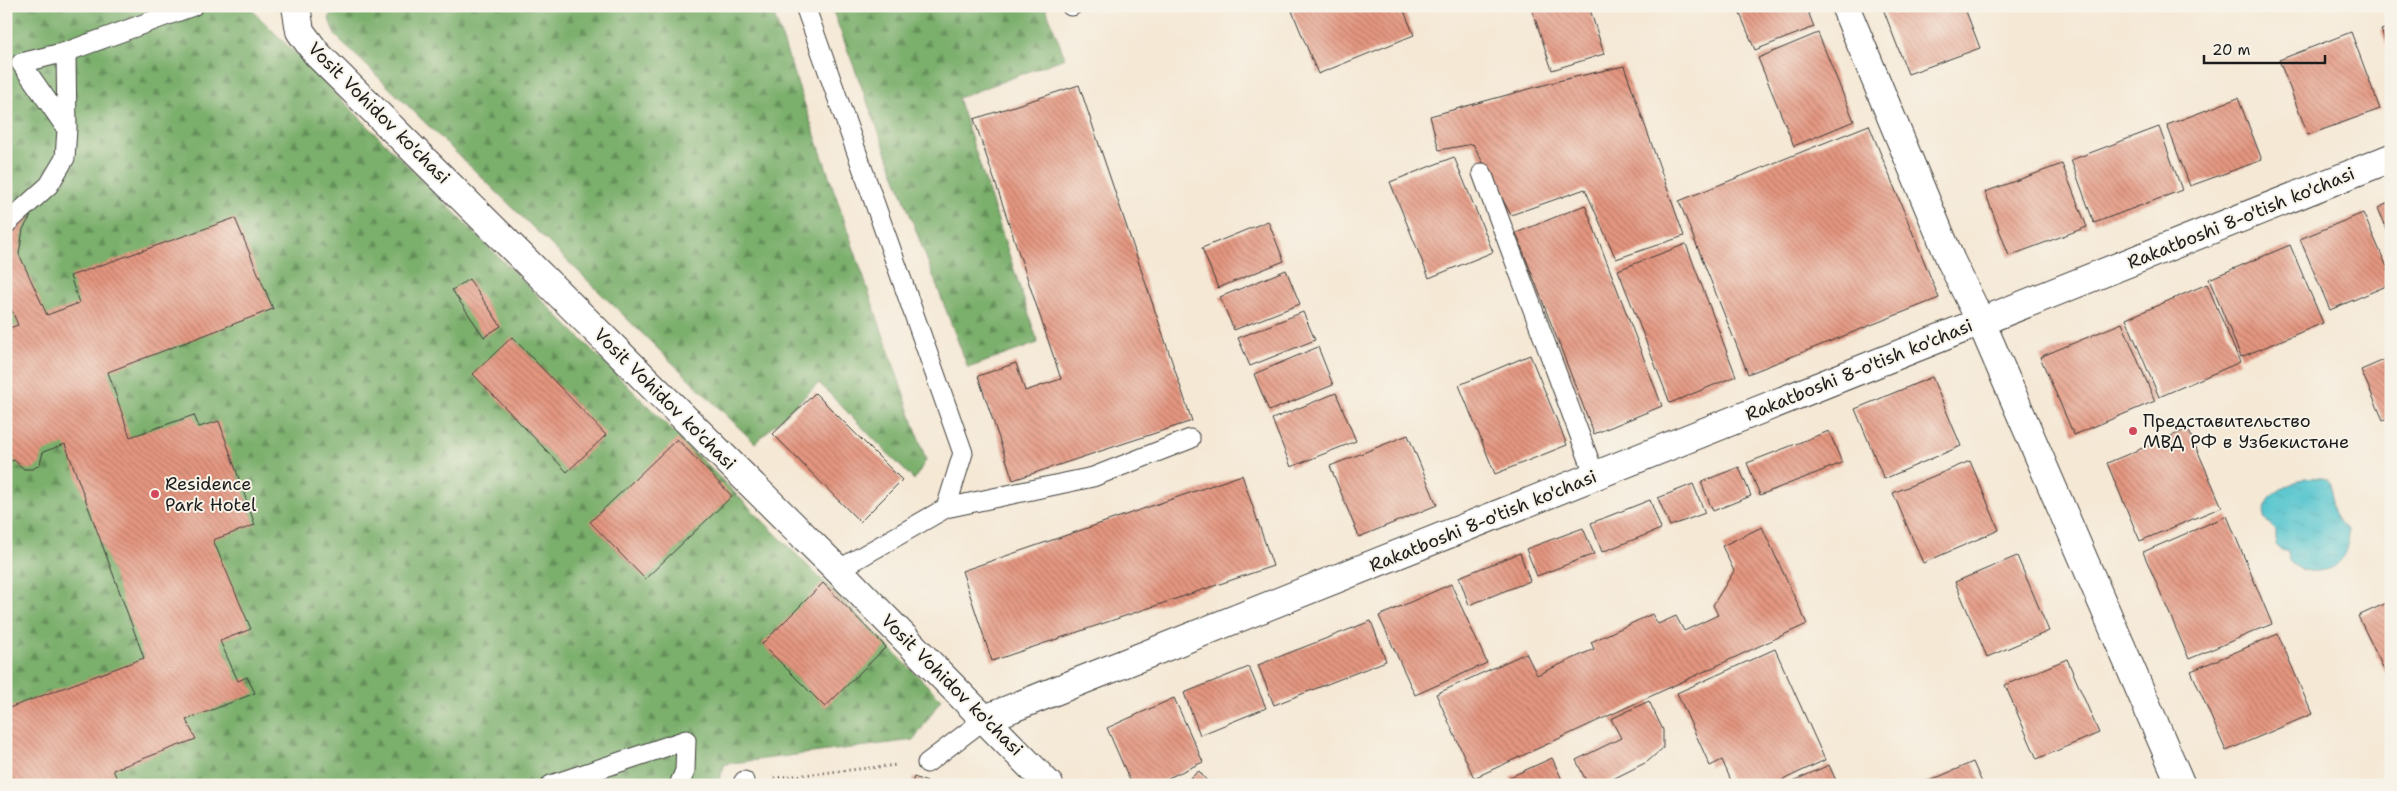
<svg xmlns="http://www.w3.org/2000/svg" width="2397" height="791" font-family="'Shantell Sans',sans-serif">
<style>
.forest{fill:url(#forest-firs);stroke:#4b6644}
.water{fill:url(#water-ripples);stroke:#3a7176}
.building{fill:url(#building-back-hatch)}
.lines{fill:none;stroke-linecap:round;stroke-linejoin:round}
.service-casing{stroke:#3d3b38;stroke-width:21}
.minor-casing{stroke:#3d3b38;stroke-width:30}
.path{stroke:#3d3b38;stroke-width:3;stroke-dasharray:1 4;stroke-linecap:butt}
.service{stroke:#fff;stroke-width:19}
.minor{stroke:#fff;stroke-width:28}
.poi-dot{fill:#d1495b;stroke:#f7f3e8;stroke-width:2}
.labels{text-anchor:middle;stroke-width:4;stroke-linejoin:round;paint-order:stroke}
.street-label{font-size:18px;fill:#1c1c1c;stroke:#f7f3e8}
.poi-label{font-size:18px;fill:#1c1c1c;stroke:#f7f3e8;text-anchor:start}
</style>
<defs>
<pattern id="forest-firs" width="22" height="20" patternUnits="userSpaceOnUse" patternTransform="scale(1.25)"><rect width="22" height="20" fill="#7aaf6c"/><path d="M5 1l3.5 6h-7zM16 11l3.5 6h-7z" fill="#638e58"/></pattern>
<pattern id="water-ripples" width="26" height="14" patternUnits="userSpaceOnUse" patternTransform="scale(1.25)"><rect width="26" height="14" fill="#59c6cf"/><path d="M2 4q2-2 4 0t4 0M15 11q2-2 4 0t4 0" fill="none" stroke="#4daab1"/></pattern>
<pattern id="building-back-hatch" width="6" height="6" patternUnits="userSpaceOnUse" patternTransform="scale(1.25)"><rect width="6" height="6" fill="#e49680"/><path d="M-1 5l2 2M0 0l6 6M5-1l2 2" fill="none" stroke="#b87a68"/></pattern>
</defs>
<rect width="100%" height="100%" fill="#f7f3e8"/>
<filter id="ink" filterUnits="userSpaceOnUse"><feTurbulence type="fractalNoise" baseFrequency=".02" numOctaves="2"/><feDisplacementMap in="SourceGraphic" scale="10" xChannelSelector="R" yChannelSelector="G"/><feConvolveMatrix kernelMatrix="1 2 1 2 8 2 1 2 1" color-interpolation-filters="sRGB"/></filter>
<filter id="wash" filterUnits="userSpaceOnUse"><feTurbulence type="fractalNoise" baseFrequency=".0096" numOctaves="4" result="noise"/><feDisplacementMap in="SourceGraphic" scale="20" xChannelSelector="R" yChannelSelector="G"/><feGaussianBlur stdDeviation="1.12" result="paint"/><feColorMatrix in="noise" values="0 0 0 0 0 0 0 0 0 0 0 0 0 0 0 0 0 1.4 0 .05"/><feComposite in="paint" operator="in"/></filter>
<g filter="url(#wash)">
<rect width="100%" height="100%" fill="#f5e8d5"/>
<!-- forest -->
<path class="forest" d="M6 6H248L941 699 914 740 725 764 717 785H6Z
M335 6H771L926 460 914 480 819 383 755 443 335 35 329 19Z
M831 6H1045L1065 58 958 98 1038 343 968 368Z"/>
<!-- water -->
<path class="water" d="M2305 478C2345 475 2326 491 2333 512 2336 520 2342 525 2348 530 2348 554 2342 569 2317 571 2305 572 2297 569 2289 561L2288 552 2281 550 2276 545V531L2264 518C2263 494 2286 486 2305 478Z"/>
<g id="blocks">
<!-- building -->
<path class="building" d="M1305 6H1402L1414 35 1318 74 1292 11Z
M1531 6H1589L1604 54 1552 70Z
M1750 6H1806L1814 27 1755 50 1739 11Z
M1882 6H1964L1980 48 1908 74Z
M2391 27V55L2381 30Z
M2351 32 2380 109 2308 135 2279 60Z
M1818 33 1854 121 1794 146 1758 58Z
M1624 66 1684 236 1616 259 1585 189 1511 215 1473 144 1439 150 1430 116 1562 80Z
M1079 85 1192 421 1013 480 978 376 1016 363 1025 391 1061 379 974 119Z
M2238 98 2262 160 2190 186 2167 125Z
M1869 125 1939 298 1748 374 1679 201Z
M2159 127 2182 190 2094 223 2071 160Z
M1454 157 1493 252 1429 278 1390 182Z
M2062 164 2087 227 2009 256 1985 192Z
M6 197 31 216 23 229 19 254 47 315 79 303 70 276 235 218 273 309 108 372 130 437 194 415 199 427 219 421 255 525 213 540 251 629 220 641 238 681 247 677 255 693 186 720 196 739 113 770 120 785H6V709L144 658 65 444 43 452 40 464 33 469H24L14 460 6 463V329L18 325 6 297Z
M2391 202V239L2378 208Z
M1585 205 1662 406 1594 434 1516 233Z
M2363 213 2391 276V284L2330 310 2300 239Z
M1268 221 1284 261 1218 288 1202 248Z
M1686 244 1736 376 1670 403 1618 270Z
M2290 245 2323 323 2241 357 2209 279Z
M1286 270 1300 304 1234 330 1220 297Z
M469 279 501 326 484 337 452 290Z
M2207 284 2240 362 2159 397 2126 319Z
M1303 312 1315 340 1250 366 1238 338Z
M2122 323 2155 401 2074 435 2040 357Z
M512 337 606 435 567 472 473 374Z
M1318 347 1333 385 1269 411 1254 374Z
M1530 355 1567 445 1495 474 1459 385Z
M2391 357V417L2383 420 2361 370Z
M1932 377 1961 446 1884 479 1855 409Z
M815 393 902 480 860 522 773 434Z
M1336 393 1356 441 1291 467 1272 419Z
M2188 429 2222 507 2140 541 2107 463Z
M1829 431 1842 463 1760 495 1747 463Z
M1408 435 1437 505 1359 537 1330 466Z
M677 439 732 496 645 579 590 522Z
M1970 461 1999 530 1923 563 1893 493Z
M1739 467 1751 496 1713 511 1701 482Z
M1242 475 1273 566 992 661 962 571Z
M1693 484 1705 513 1670 526 1658 498Z
M1650 500 1661 529 1602 552 1591 523Z
M2227 516 2272 624 2189 659 2143 552Z
M1762 527 1807 624 1474 778 1436 694 1526 653 1537 675 1594 649 1591 642 1652 614 1658 624 1676 616 1684 631 1718 615 1713 605 1734 571 1722 546Z
M1583 528 1594 554 1537 576 1526 549Z
M1520 553 1530 581 1469 605 1459 577Z
M2017 556 2049 631 1987 657 1955 582Z
M823 583 886 647 825 707 762 644Z
M1451 584 1487 663 1415 695 1379 616Z
M2391 601V684L2358 616Z
M1371 621 1386 661 1274 705 1258 665Z
M2278 634 2312 714 2226 751 2191 671Z
M1775 649 1825 760 1772 785H1733L1722 760 1710 766 1677 693Z
M2067 659 2099 733 2037 759 2005 685Z
M1249 667 1266 708 1200 735 1184 693Z
M1174 698 1203 762 1153 785H1132L1107 728Z
M1649 701 1663 730V748L1647 762 1601 785H1588L1576 760 1621 738 1611 719Z
M1552 758 1564 784 1514 785 1510 777Z
M1973 762 1983 785H1920Z
M1829 765 1838 785H1784Z
M1199 771 1210 785H1182Z
M914 777 935 785H911Z"/>
</g>
</g>
<g filter="url(#ink)">
<use href="#blocks" fill-opacity="0" stroke="#3d3b38" stroke-width="1"/>
<g class="lines">
<!-- service casing -->
<g class="service-casing">
<path id="service" d="M805 6 963 453 946 508 838 570
M1071 6H1072
M66 52 67 129
M1482 173 1595 476
M6 224 49 185 65 158 67 129 21 63 66 52 193 6
M946 508 1093 477 1190 439
M927 763 985 719
M551 785 686 740 685 771 679 785
M742 785 744 781"/>
</g>
<!-- minor casing -->
<g class="minor-casing">
<path id="minor" d="M296 6 300 31 317 54 838 570 1049 785
M1845 6 1951 261 1981 322 2181 785
M985 719 2391 158"/>
</g>
<!-- path -->
<path class="path" d="M774 778 897 765"/>
<!-- service -->
<use href="#service" class="service"/>
<!-- minor -->
<use href="#minor" class="minor"/>
</g>
</g>
<!-- markers -->
<g class="poi-dot">
<circle cx="2133" cy="431" r="5"/>
<circle cx="155" cy="494" r="5"/>
</g>
<g class="labels">
<!-- street labels -->
<g class="street-label">
<text transform="translate(379 113) rotate(45)" y="6">Vosit Vohidov ko'chasi</text>
<text transform="translate(2241 218) rotate(-22)" y="6">Rakatboshi 8-o'tish ko'chasi</text>
<text transform="translate(1859 370) rotate(-22)" y="6">Rakatboshi 8-o'tish ko'chasi</text>
<text transform="translate(665 399) rotate(45)" y="6">Vosit Vohidov ko'chasi</text>
<text transform="translate(1483 521) rotate(-22)" y="6">Rakatboshi 8-o'tish ko'chasi</text>
<text transform="translate(952 685) rotate(45)" y="6">Vosit Vohidov ko'chasi</text>
</g>
<!-- poi labels -->
<g class="poi-label">
<text x="2143" y="427">Представительство<tspan x="2143" dy="21">МВД РФ в Узбекистане</tspan></text>
<text x="165" y="490">Residence<tspan x="165" dy="21">Park Hotel</tspan></text>
</g>
</g>
<!-- margin -->
<rect width="2397" height="791" fill="none" stroke="#f7f3e8" stroke-width="25"/>
<!-- scale -->
<path d="M2204 55v8h121v-8" fill="none" stroke="#1c1c1c" stroke-width="2.5"/>
<text x="2212" y="55" font-size="15" fill="#1c1c1c" stroke="#f7f3e8" stroke-width="4" paint-order="stroke">20 m</text>
</svg>
